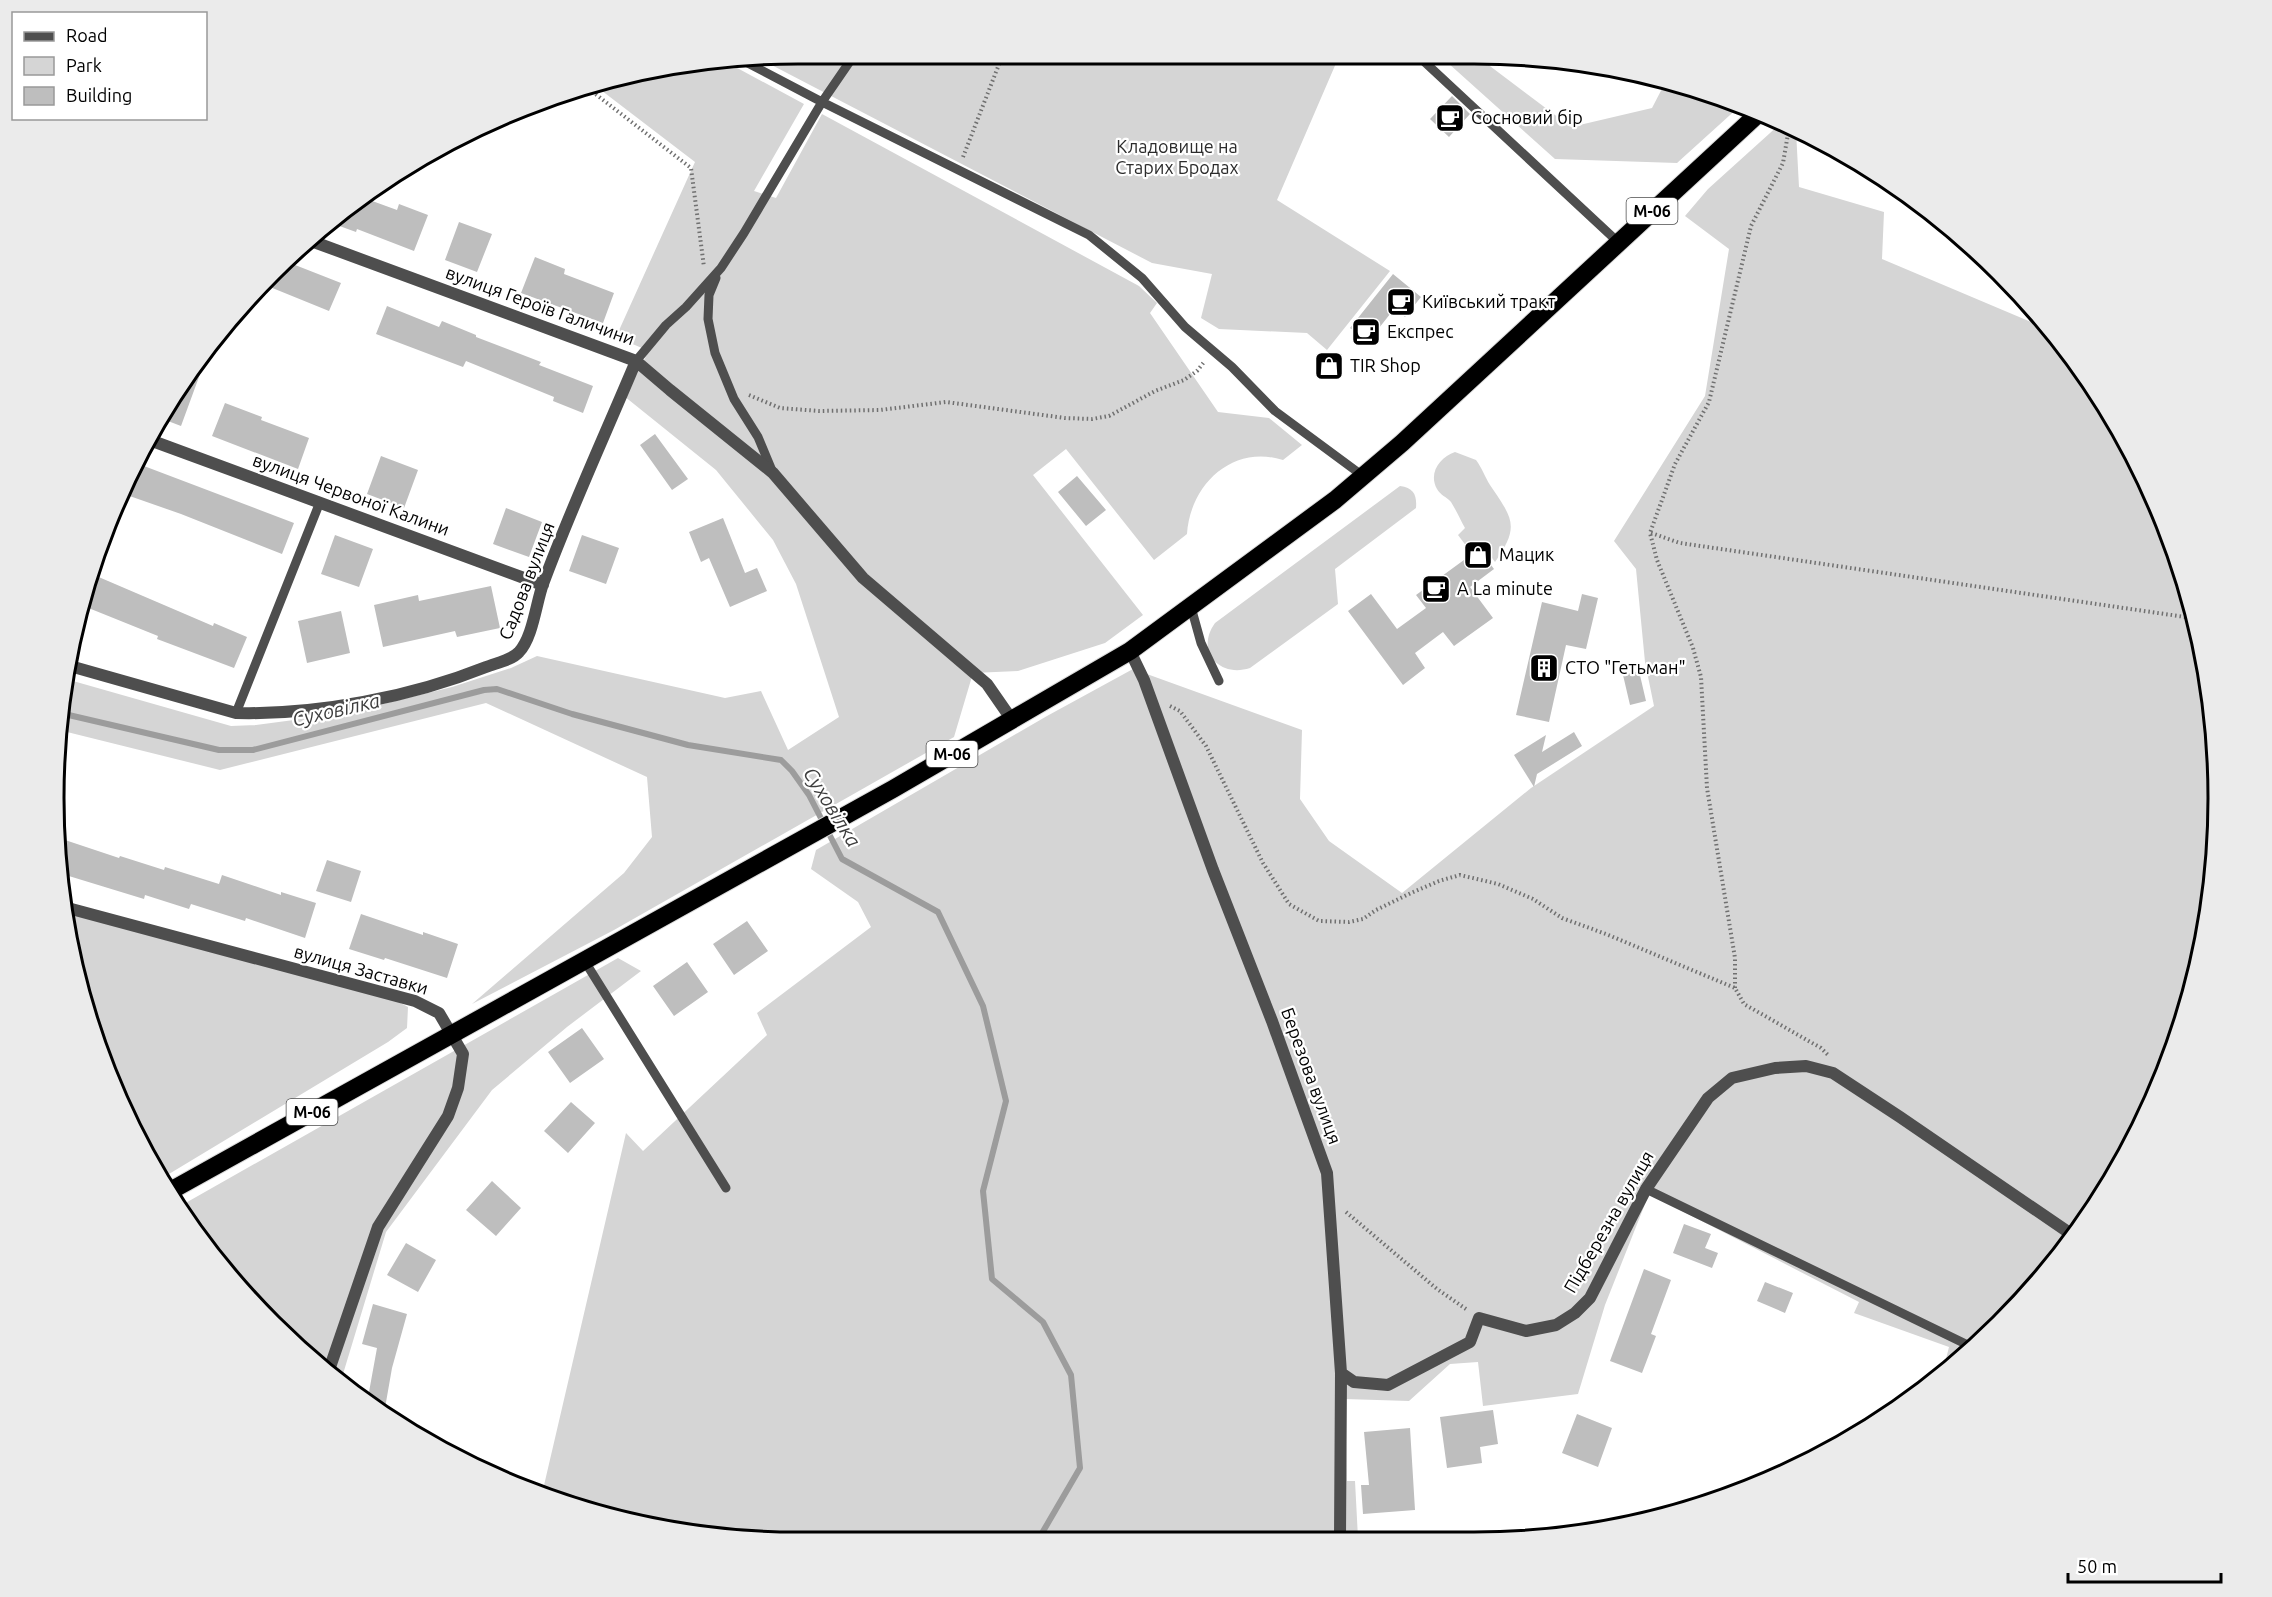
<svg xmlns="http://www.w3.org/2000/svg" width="2272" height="1597" font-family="Ubuntu,sans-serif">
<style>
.green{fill:#d5d5d5}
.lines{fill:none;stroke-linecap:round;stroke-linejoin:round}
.stream{stroke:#9c9c9c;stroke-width:6}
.building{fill:#bebebe}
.highway-casing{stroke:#dbdbdb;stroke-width:20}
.path{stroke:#707070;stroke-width:4;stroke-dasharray:1.5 3;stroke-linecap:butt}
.lane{stroke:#4e4e4e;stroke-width:9}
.street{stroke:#4e4e4e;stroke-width:12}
.highway{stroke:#000;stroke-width:18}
.labels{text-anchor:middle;stroke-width:4.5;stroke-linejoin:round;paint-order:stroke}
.shield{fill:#fff;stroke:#4c4c4c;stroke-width:1.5}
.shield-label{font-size:16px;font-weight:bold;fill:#000}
.poi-label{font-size:18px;fill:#000;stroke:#fff;text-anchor:start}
.park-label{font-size:18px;fill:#2c2c2c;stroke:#fff}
.street-label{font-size:18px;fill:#000;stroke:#fff}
.water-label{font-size:20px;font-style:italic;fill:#3d3d3d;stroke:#fff}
.rim{fill:none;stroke:#000;stroke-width:3}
</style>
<rect width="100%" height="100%" fill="#fff"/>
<!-- green -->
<path class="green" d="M799 54H1340L1277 200 1390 271 1327 350 1307 333 1219 329 1201 318 1212 274 1152 263 760 59Z
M1438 54H1474L1571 127 1652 108 1666 81 1713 94 1740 106 1677 163 1555 159Z
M728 63 804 104 754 191 776 198 822 114 1139 286 1157 303 1150 313 1218 412 1269 418 1302 445 1283 460C1232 444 1190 485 1187 534L1154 560 1066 449 1033 475 1143 615 1105 643 1018 671 973 673 954 737 614 930 472 1004 624 873 652 837 647 777 486 703 220 770 59 730 60 702 66 679 231 726 256 725 324 716 375 706 452 687 511 668 537 656 725 698 761 691 788 750 839 717 796 584 773 540 716 470 624 396 649 351 616 337 695 162 593 84 605 79Z
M1780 124 1796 131 1799 187 1884 212 1882 259 2050 330 2118 426 2178 559 2212 701 2216 847 2193 991 2141 1127 2064 1251 1965 1358 1956 1364 1946 1359 1949 1347 1854 1313 1859 1302 1649 1194 1605 1305 1578 1394 1483 1406 1478 1362 1450 1364 1409 1401 1345 1399 1347 1481H1355L1358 1538 750 1541 606 1518 542 1494 626 1133 643 1151 767 1035 757 1013 871 927 858 902 811 869 816 850 1047 716 1133 669 1302 730 1300 799 1329 841 1402 893 1531 788 1654 706 1645 662 1636 569 1614 541 1705 396 1729 249 1685 216 1708 189Z
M1455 452 1476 460C1482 468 1485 477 1490 485 1513 519 1520 526 1495 562L1481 543 1470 551 1458 535 1465 528C1460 519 1456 510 1451 502 1447 497 1440 495 1437 489 1428 473 1440 457 1455 452Z
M1400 486C1414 488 1417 495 1416 508L1335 569 1338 604 1250 668C1219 678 1195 651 1215 623Z
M64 907 378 991 408 1007 407 1028 388 1042 164 1177 131 1127 68 943Z
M618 958 641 971 567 1027 492 1090 386 1232 340 1384 239 1290 182 1205Z"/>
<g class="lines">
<!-- stream -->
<path class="stream" d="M60 713 219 750H253L484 690 497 689 572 714 688 745 781 760 792 771 809 795 842 859 938 912 983 1006 1006 1101 983 1191 992 1279 1043 1322 1071 1375 1080 1468 1038 1540"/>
</g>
<!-- building -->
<path class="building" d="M1452 96 1470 114 1449 137 1430 119Z
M364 198 397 210 399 204 428 215 414 251 357 229 356 232 334 224Z
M459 222 492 234 477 272 445 260Z
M535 257 565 269 564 274 614 293 603 323 521 293Z
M290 263 341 283 329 311 265 285Z
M1393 274 1421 297 1405 317 1394 309 1368 342 1350 328Z
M387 306 439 327 442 321 476 335V337L541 362 539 365 593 386 583 413 553 401 554 397 466 361 463 367 376 334Z
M198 364 203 366 181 426 160 418Z
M225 403 262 417 261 420 309 438 298 469 212 436Z
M655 434 688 479 672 490 640 445Z
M381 456 418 470 404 508 367 494Z
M136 463 294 523 282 554 181 514 121 493Z
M1077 476 1106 510 1086 526 1058 492Z
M506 508 542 522 529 557 493 544Z
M723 518 745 573 757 568 767 591 730 607 709 558 701 562 689 532Z
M335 535 373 549 359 587 321 574Z
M582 535 619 548 606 584 569 571Z
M1479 549 1494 569 1470 587 1493 618 1454 646 1443 632 1415 653 1425 668 1403 685 1348 611 1371 594 1397 629 1426 608 1416 595Z
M94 575 213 626 214 623 247 637 234 668 157 639 158 636 86 607Z
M491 586 500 628 457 637 455 631 383 647 374 605 418 595 419 601Z
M1582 594 1598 598 1586 649 1566 645 1549 722 1516 715 1542 602 1578 611Z
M341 611 350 653 307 663 298 621Z
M1639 671 1646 701 1630 705 1623 675Z
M1574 732 1582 746 1537 774 1534 787 1514 755 1546 735 1542 752Z
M56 837 119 858 120 856 164 870 165 867 219 884 222 875 281 895V892L316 903 305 938 246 918 245 921 191 904 189 909 145 895 144 899 59 873Z
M327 860 361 871 351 902 316 891Z
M361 914 423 935V932L458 944 447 978 385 958 384 960 349 949Z
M747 921 768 951 734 975 713 944Z
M687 962 708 992 674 1016 653 986Z
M582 1028 604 1059 570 1083 548 1052Z
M571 1102 595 1123 568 1153 544 1131Z
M492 1181 521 1208 496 1236 466 1210Z
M1684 1224 1711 1234 1705 1248 1718 1253 1712 1268 1673 1253Z
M406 1243 436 1260 418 1292 387 1275Z
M1644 1269 1671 1280 1651 1334 1656 1336 1642 1373 1610 1361Z
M1765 1282 1793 1293 1785 1313 1757 1301Z
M373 1304 407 1314 392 1368 385 1408 367 1403 377 1348 362 1344Z
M1493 1410 1498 1444 1480 1447 1482 1463 1447 1468 1440 1417Z
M1577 1414 1612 1428 1598 1467 1562 1453Z
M1410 1428 1415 1510 1363 1514 1361 1485H1369L1364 1432Z"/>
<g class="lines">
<!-- highway casing -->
<g class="highway-casing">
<path id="highway" d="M172 1190 893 789 1130 651 1335 500 1402 443 1758 114"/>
</g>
<!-- path -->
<path class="path" d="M585 86 691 168 704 267
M963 157 1003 54
M749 395 780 408 819 411 880 410 946 402 1065 418 1092 419 1109 416 1155 391 1184 380 1197 371 1204 362
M1651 533 1680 543 2192 618
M1170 706 1180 711 1206 746 1263 863 1289 904 1319 921 1349 922 1363 919 1376 910 1411 893 1439 881 1460 875 1498 884 1533 899 1562 918 1606 934 1735 988 1744 1004 1821 1048 1829 1056
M1735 988V958L1707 788 1701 677 1693 648 1657 560 1650 533 1675 464 1709 402 1751 226 1783 163 1789 128
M1346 1212 1437 1289 1466 1309"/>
<!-- lane -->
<path class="lane" d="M855 54 822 102 1089 235 1142 278 1185 327 1232 367 1275 411 1363 476
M1416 54 1618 242
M716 278 709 295 708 319 715 353 734 399 758 437 773 473
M636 361 666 325 686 307 721 268 744 233 822 102 744 61
M1191 607 1201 643 1219 681
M236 713 320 502
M584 960 726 1188
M1646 1189 1974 1348"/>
<!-- street -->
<path class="street" d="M314 242 636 361 670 390 773 473 863 578 987 684 1012 720
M147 439 543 585
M1130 651 1144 680 1213 870 1272 1021 1327 1173 1341 1373 1340 1538
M70 666 236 713C318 715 411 697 486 667 496 663 512 660 519 652 533 637 536 603 543 584 571 508 605 435 636 361
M64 907 415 1001 439 1013 463 1054 458 1088 448 1116 378 1227 328 1373
M1341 1373 1354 1382 1388 1385 1470 1342 1479 1318 1526 1331 1556 1325 1575 1313 1590 1298 1646 1189 1708 1098 1732 1078 1775 1068 1806 1066 1833 1073 1900 1117 2074 1236"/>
<!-- highway -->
<use href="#highway" class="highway"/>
</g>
<!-- icons -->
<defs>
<g id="cafe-square" transform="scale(1.5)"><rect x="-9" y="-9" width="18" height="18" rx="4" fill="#000" stroke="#fff"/><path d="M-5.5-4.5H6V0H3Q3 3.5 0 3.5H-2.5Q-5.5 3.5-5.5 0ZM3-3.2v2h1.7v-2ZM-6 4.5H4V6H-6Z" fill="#fff"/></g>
<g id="shop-square" transform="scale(1.5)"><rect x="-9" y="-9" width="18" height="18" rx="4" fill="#000" stroke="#fff"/><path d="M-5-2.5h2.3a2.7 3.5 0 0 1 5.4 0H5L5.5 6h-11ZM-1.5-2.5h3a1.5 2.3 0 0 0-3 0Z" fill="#fff"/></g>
<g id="building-square" transform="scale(1.5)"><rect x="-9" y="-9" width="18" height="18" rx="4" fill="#000" stroke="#fff"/><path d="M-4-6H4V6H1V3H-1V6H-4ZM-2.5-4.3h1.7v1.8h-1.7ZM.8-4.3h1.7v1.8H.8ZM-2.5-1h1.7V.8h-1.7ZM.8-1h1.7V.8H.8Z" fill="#fff"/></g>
</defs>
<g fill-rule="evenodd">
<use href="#cafe-square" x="1450" y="118"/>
<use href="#cafe-square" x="1401" y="302"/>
<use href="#cafe-square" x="1366" y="332"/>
<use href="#shop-square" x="1329" y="366"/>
<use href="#shop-square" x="1478" y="555"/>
<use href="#cafe-square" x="1436" y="589"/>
<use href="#building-square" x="1544" y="668"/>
</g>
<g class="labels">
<!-- shield labels -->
<g class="shield">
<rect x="1626.5" y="198" width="51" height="26" rx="4.5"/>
<rect x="926.5" y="741" width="51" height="26" rx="4.5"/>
<rect x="286.5" y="1099" width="51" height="26" rx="4.5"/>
</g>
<g class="shield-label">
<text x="1652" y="217">М-06</text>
<text x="952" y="760">М-06</text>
<text x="312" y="1118">М-06</text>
</g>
<!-- poi labels -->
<g class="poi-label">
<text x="1471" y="124">Сосновий бір</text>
<text x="1422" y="308">Київський тракт</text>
<text x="1387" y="338">Експрес</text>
<text x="1350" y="372">TIR Shop</text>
<text x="1499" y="561">Мацик</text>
<text x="1457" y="595">A La minute</text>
<text x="1565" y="674">СТО "Гетьман"</text>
</g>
<!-- park labels -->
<g class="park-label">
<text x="1177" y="153">Кладовище на<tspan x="1177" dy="21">Старих Бродах</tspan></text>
</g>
<!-- street labels -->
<g class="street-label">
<text transform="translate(540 306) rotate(20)" y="6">вулиця Героїв Галичини</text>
<text transform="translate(351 495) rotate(20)" y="6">вулиця Червоної Калини</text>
<text transform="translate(527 581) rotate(-69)" y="6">Садова вулиця</text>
<text transform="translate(361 970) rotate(16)" y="6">вулиця Заставки</text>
<text transform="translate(1311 1076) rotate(70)" y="6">Березова вулиця</text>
<text transform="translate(1609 1222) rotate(-60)" y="6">Підберезна вулиця</text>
</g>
<!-- water labels -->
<g class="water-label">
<text transform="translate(336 710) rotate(-13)" y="7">Суховілка</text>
<text transform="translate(832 807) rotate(58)" y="7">Суховілка</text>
</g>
</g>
<!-- crop -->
<path d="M0 0H2272V1597H0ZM798 64H1474A734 734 0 0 1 2208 798V798A734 734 0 0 1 1474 1532H798A734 734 0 0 1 64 798V798A734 734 0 0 1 798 64Z" fill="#ebebeb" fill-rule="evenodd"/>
<path class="rim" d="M798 64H1474A734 734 0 0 1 2208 798V798A734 734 0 0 1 1474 1532H798A734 734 0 0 1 64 798V798A734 734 0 0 1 798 64Z"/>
<!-- legend -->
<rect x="12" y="12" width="195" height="108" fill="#ffffff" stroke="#999999" stroke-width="1.5"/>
<rect x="24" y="32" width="30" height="9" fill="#4e4e4e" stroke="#999999" stroke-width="1.5"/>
<text x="66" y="42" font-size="18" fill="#000000">Road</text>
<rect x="24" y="57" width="30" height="18" fill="#d5d5d5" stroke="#999999" stroke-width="1.5"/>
<text x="66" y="72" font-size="18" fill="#000000">Park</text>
<rect x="24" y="87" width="30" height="18" fill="#bebebe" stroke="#999999" stroke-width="1.5"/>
<text x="66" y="102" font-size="18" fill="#000000">Building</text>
<!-- scale -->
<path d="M2068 1573v9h153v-9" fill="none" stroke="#000000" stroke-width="3"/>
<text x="2077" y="1573" font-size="18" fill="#000000" stroke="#ffffff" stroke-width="4.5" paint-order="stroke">50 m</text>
</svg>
